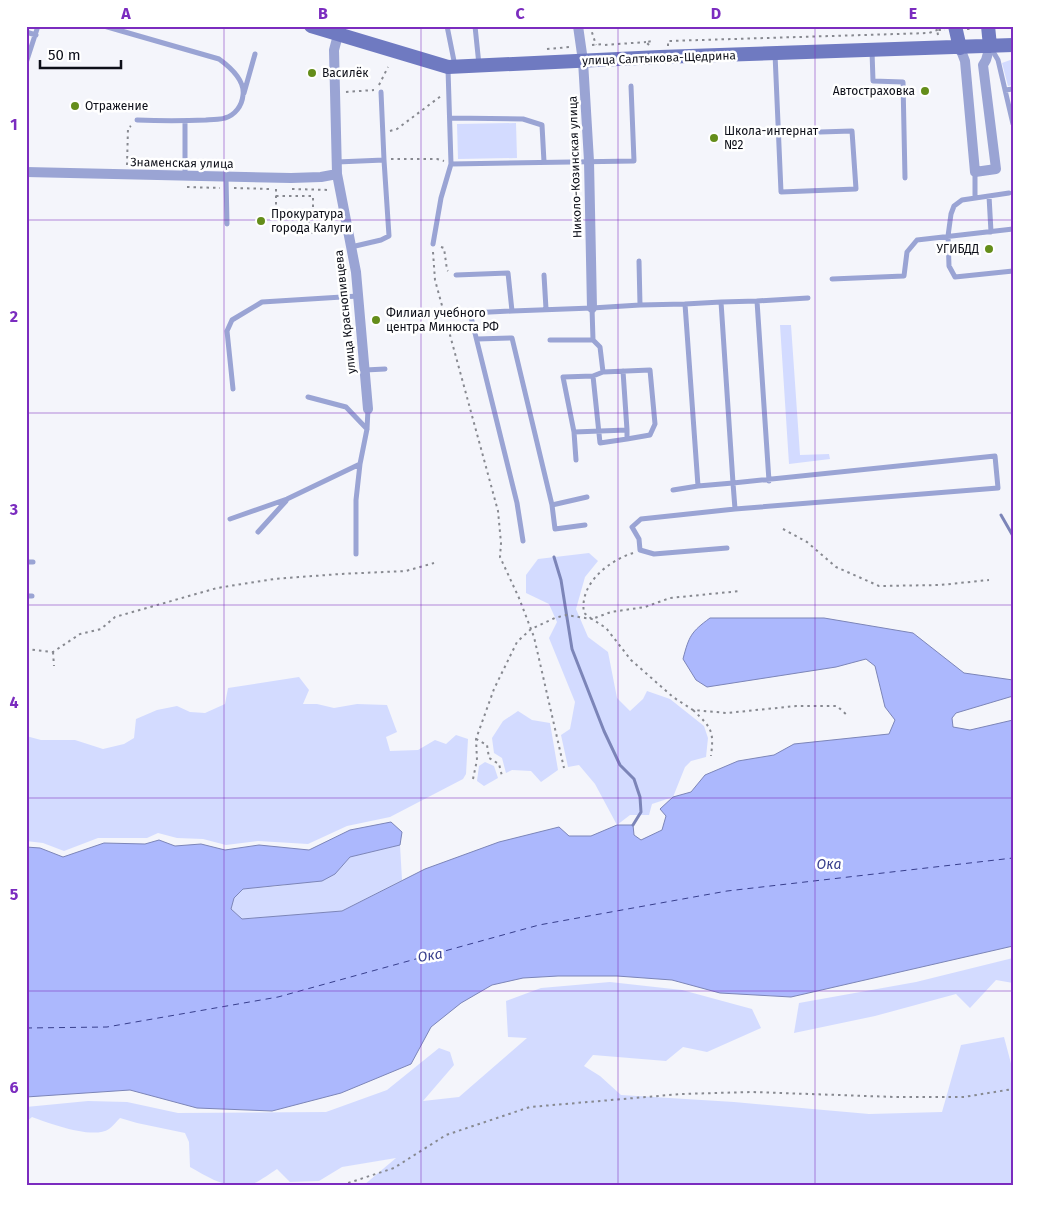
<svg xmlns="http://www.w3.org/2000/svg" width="1039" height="1211" font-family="'Fira Sans',sans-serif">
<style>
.green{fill:#d3dbff}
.water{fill:#acb8fd;stroke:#7c85b8}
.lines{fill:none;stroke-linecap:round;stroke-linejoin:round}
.stream{stroke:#7c85b8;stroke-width:3}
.ferry{stroke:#383f8d;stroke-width:1;stroke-dasharray:6 5;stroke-linecap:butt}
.path{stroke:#878990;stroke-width:2;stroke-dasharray:2.5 4;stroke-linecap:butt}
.service{stroke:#9aa4d4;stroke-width:5}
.minor{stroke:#9aa4d4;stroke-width:10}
.secondary{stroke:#6f7ac1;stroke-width:14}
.grid{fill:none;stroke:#7b2cbf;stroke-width:1;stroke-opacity:0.55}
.poi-dot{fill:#648d1a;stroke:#fff;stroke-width:2}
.labels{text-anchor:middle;stroke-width:5;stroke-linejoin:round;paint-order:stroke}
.street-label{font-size:12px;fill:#0d0f18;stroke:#fff}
.poi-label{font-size:12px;fill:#0d0f18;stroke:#fff;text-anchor:start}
.water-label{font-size:14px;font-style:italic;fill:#383f8d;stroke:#fff}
.neatline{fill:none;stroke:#7b2cbf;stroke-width:2}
.grid-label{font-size:16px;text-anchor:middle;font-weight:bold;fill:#7b2cbf}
</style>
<rect width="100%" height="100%" fill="#f4f5fb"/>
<!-- green -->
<path class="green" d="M1013 59V85L1008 86 1002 63Z
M516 123 517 158 458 159 457 124Z
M780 325H791L800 455 829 454 830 459 789 464Z
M589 553 598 561 585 577 576 609 588 637 608 652 617 698 630 711 643 699 647 691 670 699 704 726 708 738 706 757 691 761 685 767 673 797 652 804 649 815H630L617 825 595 784 579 765 568 767 561 735 570 729 575 702 549 638 557 622 549 604 526 593V575L538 559Z
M299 677 309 690 303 704H317L334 708 357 704 387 705 397 732 386 737 390 751 418 750 435 740 446 744 456 735 468 739 466 774 463 779 390 817 347 826 308 844 258 841 226 845 203 839 177 838 158 833 147 838H98L64 851 43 843 26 841V736L41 740H75L103 749 124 744 134 738 136 719 157 710 177 706 190 712 205 713 225 704 228 688Z
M518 711 532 720 550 723 558 770 541 782 531 771 512 770 506 773 502 758 494 753 492 738 503 721Z
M485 762 494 766 498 778 484 786 477 781 479 766Z
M400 845 402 880 342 911 242 919 231 909 234 898 243 889 281 886 335 874 350 857Z
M1013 958V983L996 980 970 1008 956 994 875 1016 794 1033 799 1003 916 982Z
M610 982 682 990 752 1009 761 1028 707 1052 683 1047 666 1061 593 1055 584 1066 600 1076 621 1095 734 1102 869 1114 942 1112 961 1045 1004 1037 1013 1071V1185H364L396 1158 342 1167 319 1181 290 1182 277 1169C269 1174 258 1183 249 1185 225 1189 210 1178 190 1167L189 1142 185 1133 137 1123 120 1118C117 1121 113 1126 109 1129 93 1140 49 1123 32 1117L26 1122V1107L88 1101 127 1102 178 1113 326 1112 387 1090 439 1048 450 1052 454 1065 423 1101 459 1097 527 1038 508 1037 506 1001 541 988Z"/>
<!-- water -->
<path class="water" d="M710 618H824L913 633 964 673 1013 680V696L956 713 952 718 953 727 970 730 1013 720V946L791 997 720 993 672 980 617 976H558L523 978 492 985 461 1003 431 1027 411 1064 341 1093 272 1111 197 1108 130 1090 26 1097V847L40 848 63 857 104 843 145 844 159 840 175 846 201 844 225 850 259 845 309 850 350 830 391 822 402 832 400 845 350 857 335 874 322 881 243 889 234 898 231 909 242 919 342 911 425 869 499 842 559 827 569 836H591L617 825H633L634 835 641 840 662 830 666 816 660 809 673 797 691 792 705 775 738 761 774 755 794 744 889 734 895 720 885 707 875 666 866 659 836 667 707 687 696 680 683 659C689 636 691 632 710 618Z"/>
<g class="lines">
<!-- stream -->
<path class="stream" d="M1001 515 1013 536
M554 557 561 580 572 649 604 731 620 765 634 779 640 797 641 812 633 825"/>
<!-- ferry -->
<path class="ferry" d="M26 1028 107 1027 278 997 539 925 727 891 1013 858"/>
<!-- path -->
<path class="path" d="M590 26 596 45
M967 29H971L970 26
M938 35 937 30H945
M592 45 605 44
M605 45 646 42
M649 45 646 42 653 41
M668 46V41L929 33 937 30 938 26
M547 49 570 47
M379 85 388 67
M346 92 374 90
M390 131 397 129 441 96
M391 159H437L444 161
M127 165 128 128 131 126
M187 187 220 188
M234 188 270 189
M276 189V214
M292 189 330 190
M276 196H313V222
M307 222H318V233H308Z
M441 247 444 248 447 270 448 271
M433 252 435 280 498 511 501 543 500 557 519 598 534 637 564 768
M783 529 807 542 836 567 879 586 940 585 989 580
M633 553C608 561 579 584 584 613L592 619 611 612 645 607 670 598 740 591
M26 649 53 652 80 634 101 629 115 617 217 588 274 579 340 574 406 571 434 563
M53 652 54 666
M693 710C712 728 714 731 711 756
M476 739 487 745 489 758 499 764 502 776
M473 779 477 760 476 739 494 689 517 642 531 629 555 618 566 615 592 619 606 628 631 660 673 697 693 710 727 713 796 706H837L848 716
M342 1185 394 1168 446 1135 530 1107 681 1094 752 1092 895 1097H964L1013 1089"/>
<!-- service -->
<path class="service" d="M104 26 219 59C230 67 245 80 243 95 242 106 235 115 225 118 220 120 212 119 206 120 183 121 160 121 137 120
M447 26 455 66
M475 26 479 65
M26 32 36 35
M991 48 998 60 1013 124
M872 51 873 81 903 82 905 178
M775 54 781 192 856 189 852 131 820 132
M26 63 38 26
M448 69 451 164
M1005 90 1013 89
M244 93 255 54
M450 118 523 119 542 125 544 162
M337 162 384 160 381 92
M975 172V197
M185 175V121
M226 177 227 224
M1009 193 962 200 954 206 951 214 948 236 949 266 955 277 1013 271
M989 196 991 232
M433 244 441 198 451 164 634 161 631 86
M351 247 381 240 389 236 384 160
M456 275 508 273 512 311 470 313 517 503 523 541
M544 275 546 309
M832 279 904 276 907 252 917 240 1013 229
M757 301 808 298
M721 302 757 301 769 481
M685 304 721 302 733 483 995 456 998 488 735 509
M640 305 685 304 698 486 673 490
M592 308 640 305 639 261
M512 311 592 308 593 340H550
M477 339 512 338 552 505
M365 370 385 369
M623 371 627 430
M603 372 650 370 655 424 650 435 627 439
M233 389 227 331 232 320 262 302 358 296
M308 397 346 407 367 429
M574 432 627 430V439L600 443 593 376
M576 460 574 432 563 377 593 376 603 372 600 347 593 340
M698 486 733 483 735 509 641 519 632 527 639 539 640 550 654 554 727 548
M230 519 287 499 360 464 367 429 368 409
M585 525 555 529 552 505 587 497
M258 532 286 501
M356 554V500L360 464
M26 562H33
M26 596H32"/>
<!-- minor -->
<path class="minor" d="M578 26 583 61 589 161 592 308
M338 35 334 50 337 174 356 272 368 409
M960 48 965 61 975 172 996 169 983 65 986 60 990 46
M26 172 291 178 321 177 337 174"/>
<!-- secondary -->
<path class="secondary" d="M311 26 448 67 660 57 1013 45
M955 26 960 48
M988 26 990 46"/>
</g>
<!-- grid -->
<path class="grid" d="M224 26V1185M421 26V1185M618 26V1185M815 26V1185M26 220H1013M26 413H1013M26 605H1013M26 798H1013M26 991H1013"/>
<!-- markers -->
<g class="poi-dot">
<circle cx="312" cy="73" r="5"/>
<circle cx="925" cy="91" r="5"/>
<circle cx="75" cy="106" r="5"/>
<circle cx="714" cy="138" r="5"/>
<circle cx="261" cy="221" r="5"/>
<circle cx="989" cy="249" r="5"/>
<circle cx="376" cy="320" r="5"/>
</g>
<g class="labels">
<!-- street labels -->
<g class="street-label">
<text transform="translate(659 58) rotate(-2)" y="4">улица Салтыкова-Щедрина</text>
<text transform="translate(182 163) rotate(1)" y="4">Знаменская улица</text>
<text transform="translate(575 167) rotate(-92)" y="4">Николо-Козинская улица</text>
<text transform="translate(345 312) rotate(-96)" y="4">улица Краснопивцева</text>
</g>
<!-- poi labels -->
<g class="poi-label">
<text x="322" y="77">Василёк</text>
<text x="915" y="95" text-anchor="end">Автостраховка</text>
<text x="85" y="110">Отражение</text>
<text x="724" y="135">Школа-интернат<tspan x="724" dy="14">№2</tspan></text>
<text x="271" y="218">Прокуратура<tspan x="271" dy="14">города Калуги</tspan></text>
<text x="979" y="253" text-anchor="end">УГИБДД</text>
<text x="386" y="317">Филиал учебного<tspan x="386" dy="14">центра Минюста РФ</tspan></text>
</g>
<!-- water labels -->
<g class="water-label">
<text x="829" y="869">Ока</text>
<text transform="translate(430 955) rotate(-9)" y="5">Ока</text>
</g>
</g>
<!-- border -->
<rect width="1039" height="1211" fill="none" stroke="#ffffff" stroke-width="55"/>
<!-- scale -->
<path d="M40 60v8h81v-8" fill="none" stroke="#0d0f18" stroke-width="2.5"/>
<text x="48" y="60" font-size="15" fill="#0d0f18" stroke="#ffffff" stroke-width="4" paint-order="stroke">50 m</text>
<rect x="28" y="28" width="984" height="1156" class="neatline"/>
<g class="grid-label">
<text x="126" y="19">A</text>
<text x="323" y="19">B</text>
<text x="520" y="19">C</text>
<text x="716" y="19">D</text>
<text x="913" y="19">E</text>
<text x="14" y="130">1</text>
<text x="14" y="322">2</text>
<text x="14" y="515">3</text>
<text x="14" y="708">4</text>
<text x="14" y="900">5</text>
<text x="14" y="1093">6</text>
</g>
</svg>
